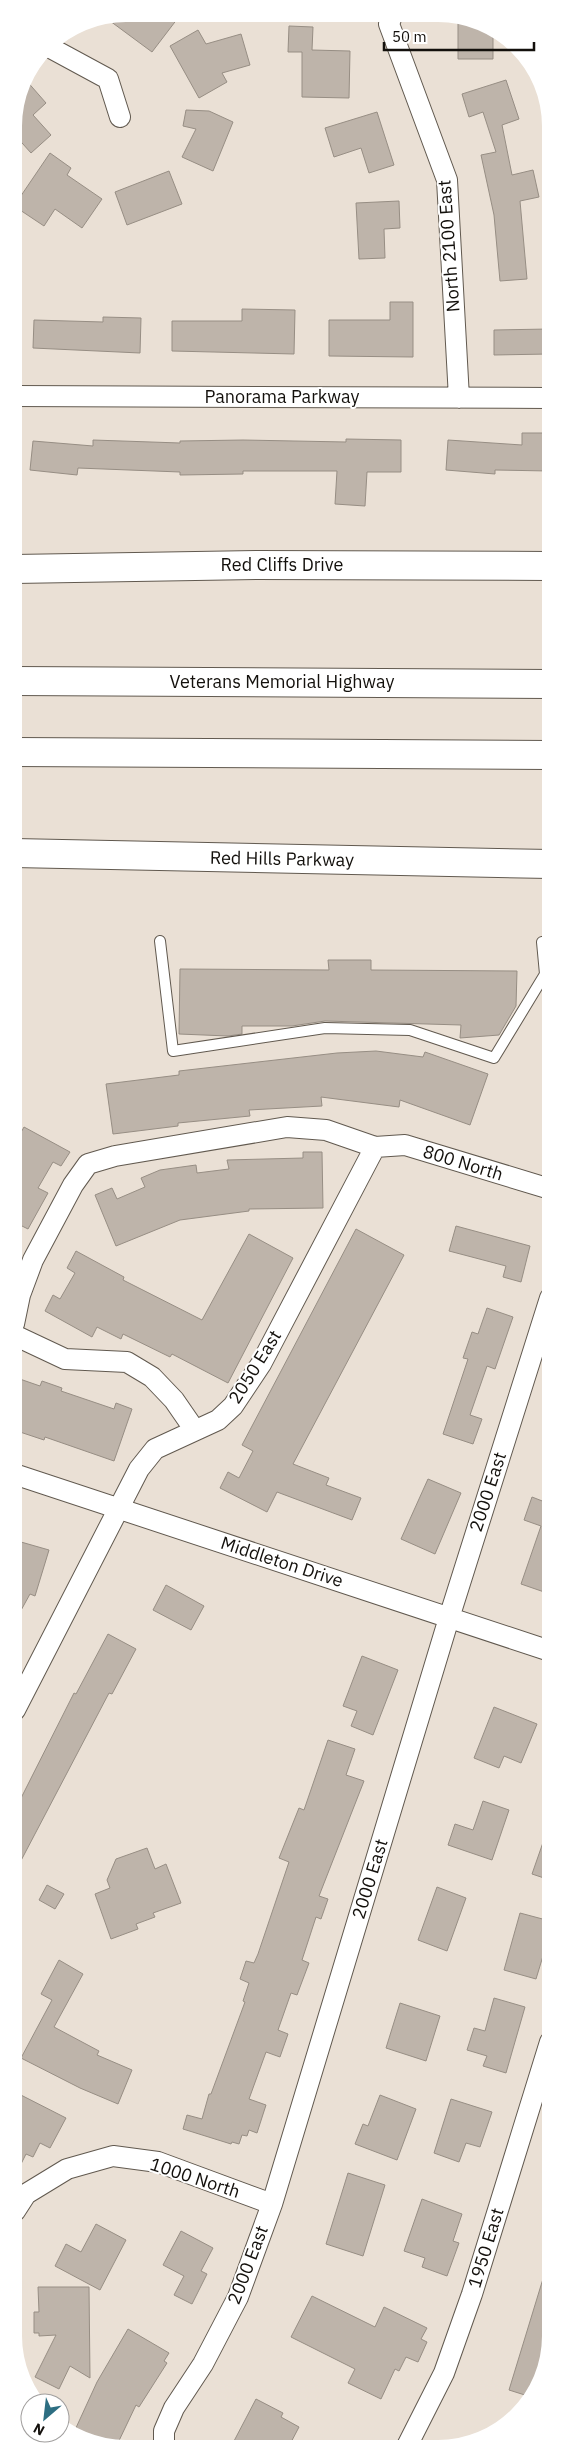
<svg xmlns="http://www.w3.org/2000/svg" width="564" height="2463" font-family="'IBM Plex Sans',sans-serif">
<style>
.building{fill:#beb4aa;stroke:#978e84}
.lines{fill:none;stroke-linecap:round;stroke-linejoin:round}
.lane-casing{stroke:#61594f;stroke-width:12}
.street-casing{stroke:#61594f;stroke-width:22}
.secondary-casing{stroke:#61594f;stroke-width:30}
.primary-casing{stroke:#61594f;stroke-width:30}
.highway-casing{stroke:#61594f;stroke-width:30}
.lane{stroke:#fff;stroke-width:10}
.street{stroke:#fff;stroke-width:20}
.secondary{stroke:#fff;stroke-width:28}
.primary{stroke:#fff;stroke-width:28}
.highway{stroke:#fff;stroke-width:28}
.labels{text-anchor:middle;stroke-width:4;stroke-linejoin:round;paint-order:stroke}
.street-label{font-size:18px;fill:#13100c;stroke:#fff}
</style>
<rect width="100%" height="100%" fill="#eae0d5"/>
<!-- building -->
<path class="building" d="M126 14H181L152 52 106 18Z
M458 16 493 34V59H458Z
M289 26 313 27 312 50 350 51 349 98 302 97V52H288Z
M198 30 206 44 241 34 250 65 222 73 227 82 199 98 170 46Z
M25 79 46 103 33 115 51 135 31 153 14 134V119Z
M506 80 519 119 502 125 512 175 533 170 539 197 520 201 527 279 500 281 494 215 481 155 496 152 483 112 469 117 462 94Z
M186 110 209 111 233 122 213 171 182 157 196 129 183 126Z
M377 112 394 165 369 173 361 148 334 157 325 128Z
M50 153 71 168 67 175 102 199 82 228 55 209 44 226 14 206Z
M169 171 182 204 127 225 115 192Z
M399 201 400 228 384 229 385 258 359 259 356 203Z
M390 302H413V357L329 356V320H390Z
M242 309 295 310 294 354 172 351V321H242Z
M103 317 141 318 140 353 33 348 34 320 103 322Z
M549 329V354L494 355V330Z
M522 433H549V471L495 470V474L446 470 448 440 522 445Z
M346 439 401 440V472H367L365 506 335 504 337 471H243V474L180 475V472L78 468 77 475 30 470 33 441 93 446V440L180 443V441L243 440 346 442Z
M328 960H371V970L517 971 516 1006 499 1035 460 1038 461 1025 325 1021 292 1026H242V1034L228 1036 179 1034 180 969 329 970Z
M376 1051 423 1057 425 1052 488 1074 470 1125 400 1100 399 1107 321 1097 322 1106 249 1110 250 1116 178 1123V1126L113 1134 106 1084 179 1075V1071L337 1053Z
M24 1127 70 1152 61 1166 53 1162 38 1188 48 1193 28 1229 14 1222V1145Z
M303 1152H322L323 1208 249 1209V1211L180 1220 116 1246 95 1195 112 1188 117 1199 145 1187 141 1178 160 1170 196 1165 197 1173 229 1169 227 1160 303 1158Z
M456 1226 530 1246 521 1282 503 1277 506 1266 449 1251Z
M356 1229 404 1255 293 1464 329 1478 326 1485 361 1498 352 1520 277 1492 267 1512 220 1488 228 1472 239 1478 253 1451 242 1445Z
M249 1234 293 1258 228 1383 172 1354 170 1357 123 1334 121 1339 97 1327 92 1337 45 1311 53 1295 60 1299 75 1273 67 1268 76 1251 124 1277 123 1280 202 1320Z
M487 1308 513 1317 495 1369 487 1366 470 1415 482 1419 473 1444 443 1434 468 1359 463 1358 472 1332 478 1334Z
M14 1377 40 1386 42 1381 62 1388 61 1391 114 1409 116 1403 132 1409 114 1461 45 1437 44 1440 14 1430Z
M428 1479 461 1493 435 1554 401 1539Z
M532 1497 550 1504V1594L521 1584 541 1526 524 1520Z
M14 1540 49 1550 35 1596 30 1594 14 1623Z
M166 1585 204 1606 191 1630 153 1610Z
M108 1634 136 1649 112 1694 109 1693 15 1872V1810L74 1693 76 1694Z
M362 1656 398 1670 373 1735 351 1726 357 1711 343 1706Z
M494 1707 537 1724 521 1763 504 1756 499 1768 474 1758Z
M328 1740 355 1749 346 1775 364 1781 319 1896 328 1899 321 1919 316 1917 302 1960 309 1963 297 1995 291 1993 278 2030 288 2034 280 2057 266 2052 249 2099 266 2105 257 2133 249 2130 247 2136 242 2135 239 2144 232 2142 231 2144 183 2129 187 2115 202 2119 209 2094H211L245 2002 243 2001 249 1983 240 1979 246 1961 254 1963 258 1954 289 1862 279 1858 299 1808 304 1810Z
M483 1801 509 1810 492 1860 448 1845 455 1824 473 1830Z
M547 1831H550V1880L532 1874Z
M147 1848 155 1869 166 1864 181 1903 153 1913 155 1917 136 1924 138 1929 111 1939 95 1894 110 1888 107 1880 116 1859Z
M47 1885 64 1894 55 1909 39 1900Z
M437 1887 466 1898 447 1951 418 1940Z
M520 1913 550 1921V1933L536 1979 504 1970Z
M59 1960 83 1974 54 2027 99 2051 97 2055 132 2070 118 2104 80 2088 21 2058 52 2000 41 1994Z
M494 1998 525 2007 506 2073 483 2066 487 2056 467 2050 474 2028 485 2031Z
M400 2003 440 2016 426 2061 386 2048Z
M15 2092 66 2118 50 2148 40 2143 33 2157 26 2154 15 2176Z
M380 2095 416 2109 397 2160 355 2144 363 2124 368 2126Z
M451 2099 492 2112 480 2147 466 2143 459 2162 434 2153Z
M348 2173 385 2185 363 2256 326 2244Z
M422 2199 462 2214 453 2241 459 2243 447 2276 422 2267 425 2258 404 2251Z
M96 2224 126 2240 100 2290 55 2266 66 2244 81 2252Z
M181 2231 213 2248 201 2271 207 2274 192 2304 174 2295 184 2276 163 2265Z
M546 2269H550V2344L528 2396 509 2390Z
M38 2287H89L90 2378 70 2366 59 2389 35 2377 56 2335 39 2336V2333H34V2312H39Z
M312 2296 375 2327 384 2307 427 2328 421 2339 427 2342 418 2362 406 2357 399 2371 395 2369 381 2399 348 2383 355 2369 291 2337Z
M128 2329 169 2353 164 2361 167 2363 139 2407 136 2405 116 2447H104L75 2430 97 2382Z
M256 2399 283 2413 281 2417 299 2427 288 2448H247L234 2441Z"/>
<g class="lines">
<!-- lane casing -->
<g class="lane-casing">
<path id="lane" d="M160 941 173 1051 325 1028 410 1030 494 1058 545 974 542 942"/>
</g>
<!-- street casing -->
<g class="street-casing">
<path id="street" d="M392 16 389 24 447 180 459 398
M47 46 108 79 120 117
M14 396 549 398
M14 1324 20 1295 33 1260 73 1185 88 1164 115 1156 287 1127 326 1130 375 1147 405 1145 550 1189
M14 1335 65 1359 127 1362 152 1377 174 1400 194 1429
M14 1474 550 1651
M15 1710 139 1469 155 1449 218 1420 233 1406 261 1364 375 1147
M15 2211 26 2194 67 2169 113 2156 158 2162 272 2204
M164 2447V2431L174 2408 203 2364 238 2297 272 2204 449 1618 550 1298
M406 2448 444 2373 472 2294 550 2042"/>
</g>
<!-- secondary casing -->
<g class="secondary-casing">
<path id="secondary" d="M14 853 550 864"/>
</g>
<!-- primary casing -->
<g class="primary-casing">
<path id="primary" d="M14 569 256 565 549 566"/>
</g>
<!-- highway casing -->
<g class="highway-casing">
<path id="highway" d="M14 681 549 684
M14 752 549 755"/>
</g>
<!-- lane -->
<use href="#lane" class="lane"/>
<!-- street -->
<use href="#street" class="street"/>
<!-- secondary -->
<use href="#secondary" class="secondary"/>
<!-- primary -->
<use href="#primary" class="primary"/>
<!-- highway -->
<use href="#highway" class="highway"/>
</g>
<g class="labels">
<!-- street labels -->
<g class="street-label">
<text transform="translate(449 246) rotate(-94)" y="6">North 2100 East</text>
<text x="282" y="403">Panorama Parkway</text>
<text x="282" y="571">Red Cliffs Drive</text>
<text x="282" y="688">Veterans Memorial Highway</text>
<text transform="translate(282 859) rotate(1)" y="6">Red Hills Parkway</text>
<text transform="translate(463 1163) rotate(17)" y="6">800 North</text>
<text transform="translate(255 1367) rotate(-58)" y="6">2050 East</text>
<text transform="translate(488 1492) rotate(-72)" y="6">2000 East</text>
<text transform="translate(282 1562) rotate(18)" y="6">Middleton Drive</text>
<text transform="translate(370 1879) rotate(-73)" y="6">2000 East</text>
<text transform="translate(195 2178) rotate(18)" y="6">1000 North</text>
<text transform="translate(486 2248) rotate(-73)" y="6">1950 East</text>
<text transform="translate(248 2265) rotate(-69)" y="6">2000 East</text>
</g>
</g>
<!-- crop -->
<path d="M0 0H564V2463H0ZM126 22H438A104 104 0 0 1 542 126V2336A104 104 0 0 1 438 2440H126A104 104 0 0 1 22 2336V126A104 104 0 0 1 126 22Z" fill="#fff" fill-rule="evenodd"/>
<!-- north arrow -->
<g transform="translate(45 2418) rotate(208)"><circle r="24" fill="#ffffff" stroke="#a19f9e"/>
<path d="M0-4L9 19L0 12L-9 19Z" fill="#2d6e82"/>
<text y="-8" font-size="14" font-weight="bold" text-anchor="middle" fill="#13100c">N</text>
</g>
<!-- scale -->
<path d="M384 42v8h150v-8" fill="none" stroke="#13100c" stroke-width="2.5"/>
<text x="392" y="42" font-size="15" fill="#13100c" stroke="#ffffff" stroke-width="4" paint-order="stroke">50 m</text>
</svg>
